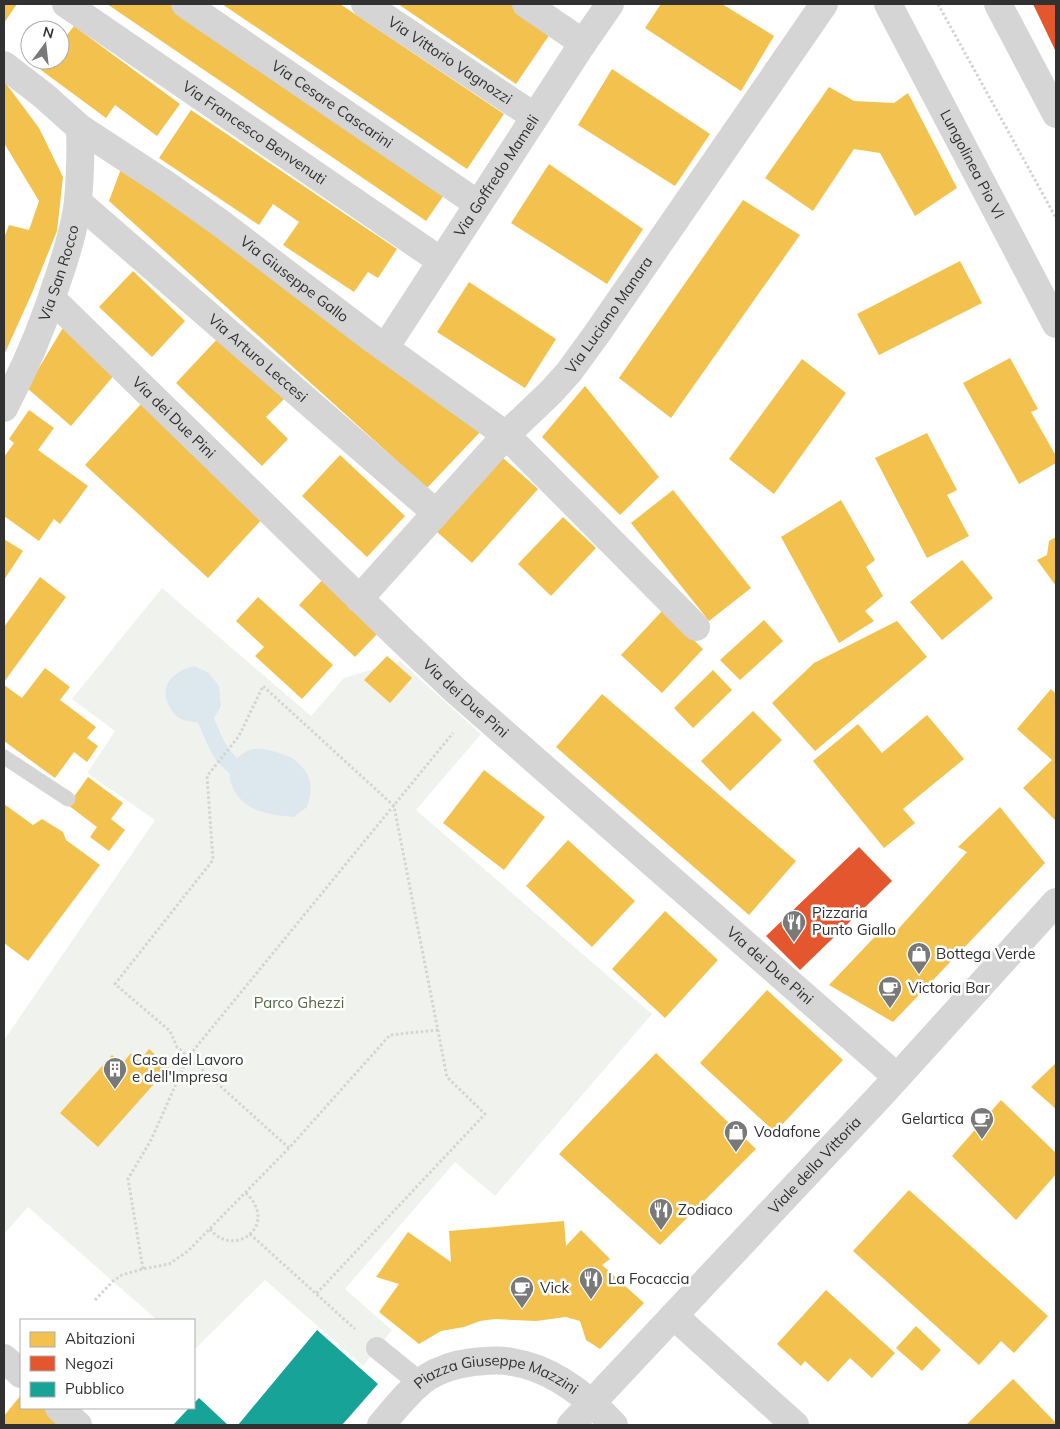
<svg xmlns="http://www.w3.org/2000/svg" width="1060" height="1429" font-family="Mulish,sans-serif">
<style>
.green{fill:#f0f3ed}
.water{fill:#dce8ee}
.homes{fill:#f2c14e}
.shops{fill:#e4572e}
.public{fill:#17a398}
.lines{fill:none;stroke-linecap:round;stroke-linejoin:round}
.path{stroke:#d4d4d4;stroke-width:3;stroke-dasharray:2.5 2.5;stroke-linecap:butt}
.service{stroke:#d5d5d5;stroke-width:15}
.pedestrian{stroke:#d5d5d5;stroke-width:22}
.minor{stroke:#d5d5d5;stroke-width:28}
.tertiary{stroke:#d5d5d5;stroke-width:28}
.labels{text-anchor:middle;stroke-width:5;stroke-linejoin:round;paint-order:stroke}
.street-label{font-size:15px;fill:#313131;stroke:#fff}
.poi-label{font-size:15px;fill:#313131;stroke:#fff;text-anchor:start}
.park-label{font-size:15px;fill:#566743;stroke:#fff}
</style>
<rect width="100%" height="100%" fill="#fff"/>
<!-- green -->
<path class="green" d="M162 588 311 716 344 678 400 661 481 734 416 810 652 1014 495 1196 455 1162 345 1289 392 1330 363 1366 265 1280 194 1350V1320H157L28 1207 4 1234V1040L155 820 87 773 115 731 72 699Z"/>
<!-- water -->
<path class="water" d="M194 666 209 673 219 686 221 706 214 718C220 733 225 747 237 758 242 754 247 750 254 749 262 747 285 754 292 758 298 762 305 769 308 776 313 786 310 797 307 807L294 817C271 815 244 812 233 788 231 783 229 780 230 774L218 763 210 750 198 723C190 721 183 721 176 716 173 713 171 709 169 706 158 684 175 671 194 666Z"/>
<!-- homes -->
<path class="homes" d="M4 4H17L4 23Z
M107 4H171L446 192 426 221Z
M222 4H340L504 114 467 169Z
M398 4H512L552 31 516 84Z
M661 4H722L774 36 741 91 645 28Z
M74 26 180 104 157 136 115 105 106 118 41 70 48 60H60V44Z
M612 69 710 134 675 186 578 125Z
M4 81 39 128 63 177 57 231 32 293 4 355V238L9 225 29 230 39 201 4 143Z
M829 87 854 101 894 103 908 93 957 188 915 216 880 153 854 149 813 211 765 178Z
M191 110 397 249 378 278 368 272 354 292 283 245 299 222 273 204 259 225 159 158Z
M549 164 643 229 607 284 511 223Z
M122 166 481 431 427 488 109 201Z
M743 200 800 235 671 418 619 378Z
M960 261 982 303 879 355 857 314Z
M133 271 185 321 152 357 99 307Z
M469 282 556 339 525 388 437 332Z
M64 326 116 373 71 426 27 388Z
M220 336 285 398 266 417 288 439 262 466 176 383Z
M1010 358 1038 409 1031 412 1056 456V463L1019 484 963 383Z
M802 359 846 393 774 494 729 459Z
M585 386 659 477 620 515 542 437Z
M142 403 265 516 208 578 85 465Z
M29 410 54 428 38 450 88 486 60 524 54 519 39 541 4 516V481L5 479 4 478V457L14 443 9 439Z
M927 433 957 490 947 495 969 536 927 558 875 458Z
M340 455 405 516 367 557 302 496Z
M502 457 538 489 472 563 436 531Z
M673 490 751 588 709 621 631 523Z
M841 500 875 560 866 567 883 596 865 611 874 621 839 643 781 537Z
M563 517 596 548 551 596 518 564Z
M1056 537V586L1037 560 1047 555 1049 541Z
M4 539 23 551 4 580Z
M962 560 993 598 942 640 910 602Z
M326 576 382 629 355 657 299 605Z
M40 577 66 597 4 682V627Z
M258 597 333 665 302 699 255 656 264 647 236 621Z
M663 610 703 649 662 693 621 655Z
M764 620 783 641 740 680 720 660Z
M897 621 927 657 815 751 772 703 814 663Z
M387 656 412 678 390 703 364 680Z
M45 668 70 687 60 700 96 727 87 738 98 746 87 762 74 752 55 778 4 741V685L22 698Z
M713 670 732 690 693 728 674 708Z
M1051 689 1056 694V821L1023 788 1052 760 1017 729Z
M602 694 796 861 749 915 556 747Z
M753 711 782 740 730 791 701 761Z
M927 715 964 759 903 809 915 823 884 848 813 761 858 724 882 753Z
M484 770 545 817 504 870 443 823Z
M88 777 123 803 111 819 125 830 109 851 90 837 97 827 68 805Z
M4 804 33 825 42 819 63 832 66 840 100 865 28 961 4 943Z
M1000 807 1045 863 914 1000 893 1022 829 985 886 925 893 935 967 852 958 847Z
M568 840 635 901 592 947 526 886Z
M665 911 718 960 665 1018 612 969Z
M767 990 843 1060 775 1132 700 1063Z
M149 1049 169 1067 98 1147 60 1113 112 1055 122 1064 131 1053 139 1061Z
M656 1053 756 1149 660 1245 559 1154Z
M1056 1063V1109L1031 1087Z
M1001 1100 1056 1153V1174L1016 1220 952 1156Z
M909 1190 1048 1316 1014 1353 1001 1341 979 1365 853 1251Z
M564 1221 566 1246 581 1230 610 1259 602 1265 644 1303 600 1349 586 1340 580 1321 566 1317 536 1321 495 1319 480 1321 464 1327 441 1331 419 1344 379 1312 399 1284 376 1277 408 1232 451 1262 449 1231Z
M826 1290 895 1353 872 1378 850 1358 828 1382 805 1361 801 1366 777 1344Z
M916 1326 941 1350 922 1371 896 1348Z
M1013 1379 1056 1423V1425H966Z
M21 1395V1408H45L63 1425H4V1416Z"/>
<!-- shops -->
<path class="shops" d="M1033 4H1056V52Z
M859 847 892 881 800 970 766 936Z"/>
<!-- public -->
<path class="public" d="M317 1330 378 1384 342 1425H238Z
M199 1398 228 1425H173L189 1408H194V1403Z"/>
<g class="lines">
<!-- path -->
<path class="path" d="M938 4 1056 218
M289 1148 188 1057 177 1047 170 1031 115 984 213 860 207 776 239 736 263 686 394 806 447 1077 485 1114 316 1294
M210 1229C231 1256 269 1232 255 1205 253 1200 249 1196 245 1192
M250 1234 355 1329
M143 1269 128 1179 151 1140 188 1057 453 733
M95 1300 113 1281 122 1275 143 1269 169 1264 188 1251 289 1148 390 1035 438 1030"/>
<!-- service -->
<path class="service" d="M4 757 68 799"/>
<!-- pedestrian -->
<path class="pedestrian" d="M377 1348 420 1383"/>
<!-- minor -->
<g class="minor">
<path id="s1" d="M66 4 441 261"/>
<path id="s2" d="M185 4 478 204"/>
<path id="s3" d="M365 4 535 117"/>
<path d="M526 4 583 43"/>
<path id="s4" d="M888 4 1056 324"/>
<path d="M998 4 1056 114"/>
<path id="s5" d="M4 65 43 95 80 128 164 183 219 222 374 340 506 435 696 627"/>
<path id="s6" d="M78 202 436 513"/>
<path id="s7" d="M52 299 402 640 456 691 897 1077"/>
<path id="s8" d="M385 348 583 43 610 4"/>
<path id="s9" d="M4 408C25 368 43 326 57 282 66 256 75 228 78 201 80 177 81 152 80 128"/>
<path id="s10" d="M359 599 506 435 551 392 569 372 596 335 824 4"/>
<path d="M674 1316 795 1425"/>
<path d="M4 1358 21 1374"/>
<path d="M59 1408 78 1425"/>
<path id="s11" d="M381 1425C395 1409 409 1390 426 1378 440 1369 457 1364 473 1362 486 1361 499 1359 512 1362 552 1368 587 1396 614 1425"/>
</g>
<!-- tertiary -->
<path class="tertiary" id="s12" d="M571 1425 880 1096 1056 902"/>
</g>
<!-- icons -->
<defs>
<g id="restaurant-pin" transform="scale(1.25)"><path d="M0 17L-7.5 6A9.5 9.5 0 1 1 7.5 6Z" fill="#797979" stroke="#fff"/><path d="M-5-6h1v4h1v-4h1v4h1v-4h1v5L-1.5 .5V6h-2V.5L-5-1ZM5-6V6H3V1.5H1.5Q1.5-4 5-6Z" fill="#fff"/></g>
<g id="shop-pin" transform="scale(1.25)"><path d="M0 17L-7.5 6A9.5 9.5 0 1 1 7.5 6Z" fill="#797979" stroke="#fff"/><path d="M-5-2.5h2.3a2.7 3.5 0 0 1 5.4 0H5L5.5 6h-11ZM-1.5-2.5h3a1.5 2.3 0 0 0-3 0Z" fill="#fff"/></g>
<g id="cafe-pin" transform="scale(1.25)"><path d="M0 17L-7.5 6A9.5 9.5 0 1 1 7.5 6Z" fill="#797979" stroke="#fff"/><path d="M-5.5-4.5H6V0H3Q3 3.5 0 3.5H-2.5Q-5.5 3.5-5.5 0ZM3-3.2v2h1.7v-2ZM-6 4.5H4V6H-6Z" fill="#fff"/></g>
<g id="building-pin" transform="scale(1.25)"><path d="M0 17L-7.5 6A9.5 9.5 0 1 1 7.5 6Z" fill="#797979" stroke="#fff"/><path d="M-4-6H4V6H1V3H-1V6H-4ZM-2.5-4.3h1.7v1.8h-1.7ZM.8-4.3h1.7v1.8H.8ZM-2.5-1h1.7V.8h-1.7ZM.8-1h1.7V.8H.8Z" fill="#fff"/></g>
</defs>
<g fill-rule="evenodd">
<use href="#restaurant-pin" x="794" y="922"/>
<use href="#shop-pin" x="919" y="954"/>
<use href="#cafe-pin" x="890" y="988"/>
<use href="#building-pin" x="115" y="1069"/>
<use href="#cafe-pin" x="982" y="1119"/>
<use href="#shop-pin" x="736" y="1132"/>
<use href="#restaurant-pin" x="661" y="1210"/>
<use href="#restaurant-pin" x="591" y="1279"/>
<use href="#cafe-pin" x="522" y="1288"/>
</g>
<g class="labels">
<!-- street labels -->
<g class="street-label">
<text dy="5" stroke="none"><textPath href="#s3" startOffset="102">Via Vittorio Vagnozzi</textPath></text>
<text dy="5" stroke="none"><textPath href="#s2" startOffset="178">Via Cesare Cascarini</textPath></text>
<text dy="5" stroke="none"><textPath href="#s1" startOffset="228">Via Francesco Benvenuti</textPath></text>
<text dy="5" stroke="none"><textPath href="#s4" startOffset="181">Lungolinea Pio VI</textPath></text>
<text dy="5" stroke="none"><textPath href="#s8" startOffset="205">Via Goffredo Mameli</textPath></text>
<text dy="5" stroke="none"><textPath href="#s9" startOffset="146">Via San Rocco</textPath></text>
<text dy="5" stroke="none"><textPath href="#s5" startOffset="361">Via Giuseppe Gallo</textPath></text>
<text dy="5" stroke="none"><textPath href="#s10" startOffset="379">Via Luciano Manara</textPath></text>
<text dy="5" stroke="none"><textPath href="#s6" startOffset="238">Via Arturo Leccesi</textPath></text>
<text dy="5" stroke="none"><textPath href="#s7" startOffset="170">Via dei Due Pini</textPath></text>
<text dy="5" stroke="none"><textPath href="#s7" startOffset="575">Via dei Due Pini</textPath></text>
<text dy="5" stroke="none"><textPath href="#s7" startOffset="980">Via dei Due Pini</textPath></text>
<text dy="5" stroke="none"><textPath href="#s12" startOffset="356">Viale della Vittoria</textPath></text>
<text dy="5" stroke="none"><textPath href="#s11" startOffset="139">Piazza Giuseppe Mazzini</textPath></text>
</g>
<!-- poi labels -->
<g class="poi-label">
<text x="812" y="918">Pizzaria<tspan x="812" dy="17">Punto Giallo</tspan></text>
<text x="936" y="959">Bottega Verde</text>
<text x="908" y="993">Victoria Bar</text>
<text x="132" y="1065">Casa del Lavoro<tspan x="132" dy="17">e dell'Impresa</tspan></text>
<text x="964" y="1124" text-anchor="end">Gelartica</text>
<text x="754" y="1137">Vodafone</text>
<text x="678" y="1215">Zodiaco</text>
<text x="608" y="1284">La Focaccia</text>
<text x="540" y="1293">Vick</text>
</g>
<!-- park labels -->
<g class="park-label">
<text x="299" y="1008">Parco Ghezzi</text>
</g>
</g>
<!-- border -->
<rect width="1060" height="1429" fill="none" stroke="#313131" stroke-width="10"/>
<!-- legend -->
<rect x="20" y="1319" width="175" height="90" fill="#ffffff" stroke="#adadad"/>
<rect x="30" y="1332" width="25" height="15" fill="#f2c14e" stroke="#adadad"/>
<text x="65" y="1344" font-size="15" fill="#313131">Abitazioni</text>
<rect x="30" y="1356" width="25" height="15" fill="#e4572e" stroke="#adadad"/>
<text x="65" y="1369" font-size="15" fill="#313131">Negozi</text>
<rect x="30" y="1382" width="25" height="15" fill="#17a398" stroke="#adadad"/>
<text x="65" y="1394" font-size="15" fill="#313131">Pubblico</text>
<!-- north arrow -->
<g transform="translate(45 45) rotate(15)"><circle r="24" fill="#ffffff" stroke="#adadad"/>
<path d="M0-4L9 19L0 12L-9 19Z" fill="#797979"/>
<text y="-8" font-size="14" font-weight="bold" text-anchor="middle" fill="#313131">N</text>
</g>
</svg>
